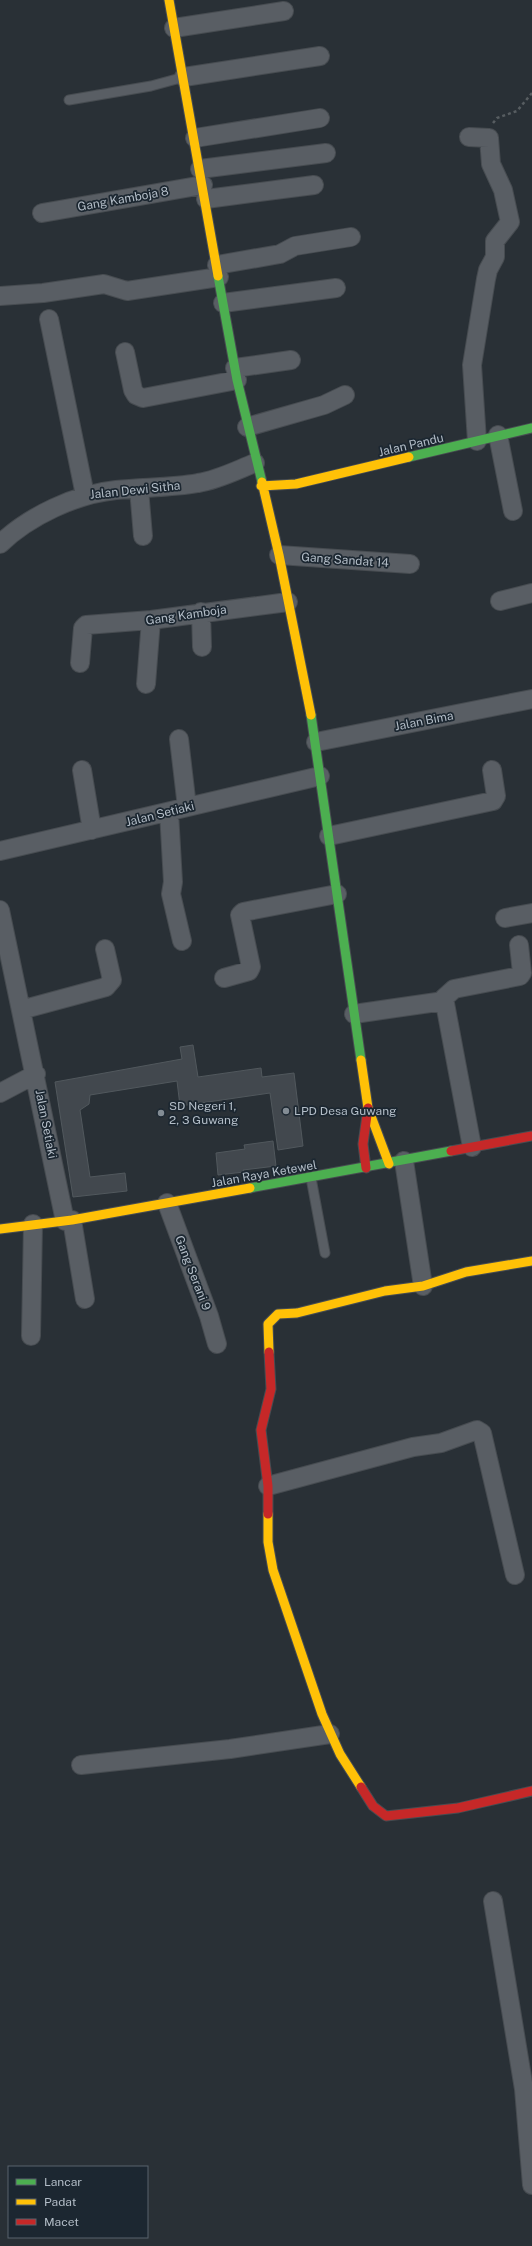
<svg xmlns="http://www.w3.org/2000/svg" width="532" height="2246" font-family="'Public Sans',sans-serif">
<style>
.building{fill:#42484e;stroke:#51585d}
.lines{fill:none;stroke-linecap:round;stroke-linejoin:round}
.lane-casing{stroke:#474c51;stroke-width:11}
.street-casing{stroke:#474c51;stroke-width:20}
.fast-casing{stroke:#474c51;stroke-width:11}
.slow-casing{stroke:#474c51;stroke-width:11}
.jam-casing{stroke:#474c51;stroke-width:11}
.path{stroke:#575d61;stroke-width:2.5;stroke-dasharray:3 3;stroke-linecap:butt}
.lane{stroke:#595e64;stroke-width:9}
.street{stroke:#595e64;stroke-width:18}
.fast{stroke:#4caf50;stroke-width:9}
.slow{stroke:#ffc107;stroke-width:9}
.jam{stroke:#c62828;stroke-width:9}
.poi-dot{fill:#838c94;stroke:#1c2731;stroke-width:1.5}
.labels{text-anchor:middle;stroke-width:3.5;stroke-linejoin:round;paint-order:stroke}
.street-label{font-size:12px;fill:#b3bdc7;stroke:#1c2731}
.poi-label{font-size:12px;fill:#b3bdc7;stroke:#1c2731;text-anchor:start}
</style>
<rect width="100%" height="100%" fill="#293036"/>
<!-- building -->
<path class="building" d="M193 1045 198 1077 261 1068 262 1077 294 1073 303 1146 278 1150 270 1093 180 1106 177 1081 90 1095 89 1104 80 1110 90 1177 125 1173 127 1191 73 1197 55 1082 182 1059 180 1047Z
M273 1141 276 1166 243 1170 244 1172 218 1175 216 1153 245 1149 244 1145Z"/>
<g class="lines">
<!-- lane casing -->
<g class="lane-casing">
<path id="lane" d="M69 100 151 86 184 77
M311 1178 325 1253"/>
</g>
<!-- street casing -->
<g class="street-casing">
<path id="street" d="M174 28 284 11
M184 77 320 56
M469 137 489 138 491 164 503 190 510 222 495 241V257L488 270 486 279 472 365 477 441
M195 138 320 118
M200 169 326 153
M206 199 314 185
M42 213 203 185
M217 265 280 254 295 246 351 237
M0 296 43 293 104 284 127 291 219 277
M223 303 336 288
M49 319 85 495
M125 352 133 390 136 395 143 398 237 380
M235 368 291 360
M247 427 324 405 345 395
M498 435 513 511
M139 489 143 536
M0 544C29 516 76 494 116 490 143 487 171 488 198 483 218 480 237 470 255 463
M279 555 410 564
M500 601 532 593
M201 612 202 647
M80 663 83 628 86 625 151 620 288 602
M146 684 151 620
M179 739 187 807
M316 742 532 699
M82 770 92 830
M169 812 173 882 171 894 182 941
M329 836 493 801 496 796 492 770
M0 851 320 776
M0 910 65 1221
M505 918 532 913
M224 978 249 971 251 967 240 915 243 912 337 894
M21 1010 106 987 112 980 105 949
M354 1014 444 1001
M0 1093 36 1074
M472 1147 444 998 454 989 520 976 522 973 519 945
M404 1161 423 1286
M167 1203 209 1316 217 1344
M72 1220 85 1299
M31 1336 33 1224
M268 1486 413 1447 441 1443 477 1430 482 1433 515 1575
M81 1765 230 1749 330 1734
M493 1901 524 2089 532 2185"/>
</g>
<!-- fast casing -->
<g class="fast-casing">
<path id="fast" d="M218 276 237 380 262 482
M409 457 532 428
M311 715 361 1060
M250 1188 451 1151"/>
</g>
<!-- slow casing -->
<g class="slow-casing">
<path id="slow" d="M169 0 218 276
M262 482 279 555 311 715
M261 486 296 484 409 457
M361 1060 368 1108 389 1164
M0 1229 72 1220 250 1188
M269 1352 268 1324 278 1314 297 1313 385 1291 423 1286 466 1272 532 1261
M268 1514V1542L273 1570 322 1714 340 1754 361 1787"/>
</g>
<!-- jam casing -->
<g class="jam-casing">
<path id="jam" d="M451 1151 532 1136
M366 1168 363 1144 368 1108
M268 1514V1486L261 1430 271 1389 269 1352
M361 1787 373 1806 386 1816 458 1808 532 1791"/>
</g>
<!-- path -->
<path class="path" d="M493 123 497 118 517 111 532 93"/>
<!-- lane -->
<use href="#lane" class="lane"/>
<!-- street -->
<use href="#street" class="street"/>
<!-- fast -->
<use href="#fast" class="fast"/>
<!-- slow -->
<use href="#slow" class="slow"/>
<!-- jam -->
<use href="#jam" class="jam"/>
</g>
<!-- markers -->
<g class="poi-dot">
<circle cx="286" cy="1111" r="4"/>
<circle cx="161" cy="1113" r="4"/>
</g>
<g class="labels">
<!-- street labels -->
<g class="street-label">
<text transform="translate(123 199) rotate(-10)" y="4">Gang Kamboja 8</text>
<text transform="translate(411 445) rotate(-13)" y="4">Jalan Pandu</text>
<text transform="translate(135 490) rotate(-6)" y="4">Jalan Dewi Sitha</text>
<text transform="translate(345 560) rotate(4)" y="4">Gang Sandat 14</text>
<text transform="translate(186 615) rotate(-8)" y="4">Gang Kamboja</text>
<text transform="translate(424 721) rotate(-11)" y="4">Jalan Bima</text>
<text transform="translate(160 814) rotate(-14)" y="4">Jalan Setiaki</text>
<text transform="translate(46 1124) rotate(79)" y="4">Jalan Setiaki</text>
<text transform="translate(264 1174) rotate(-10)" y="4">Jalan Raya Ketewel</text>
<text transform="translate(193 1273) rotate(69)" y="4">Gang Serani 9</text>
</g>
<!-- poi labels -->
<g class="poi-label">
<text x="169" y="1110">SD Negeri 1,<tspan x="169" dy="14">2, 3 Guwang</tspan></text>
<text x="294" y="1115">LPD Desa Guwang</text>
</g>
</g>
<!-- legend -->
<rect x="8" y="2166" width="140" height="72" fill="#1c2731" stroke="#58636d"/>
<rect x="16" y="2179" width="20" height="6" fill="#4caf50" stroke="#58636d"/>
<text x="44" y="2186" font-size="12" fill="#b3bdc7">Lancar</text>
<rect x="16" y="2199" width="20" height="6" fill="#ffc107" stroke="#58636d"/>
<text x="44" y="2206" font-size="12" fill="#b3bdc7">Padat</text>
<rect x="16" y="2219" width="20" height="6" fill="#c62828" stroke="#58636d"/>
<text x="44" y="2226" font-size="12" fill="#b3bdc7">Macet</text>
</svg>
